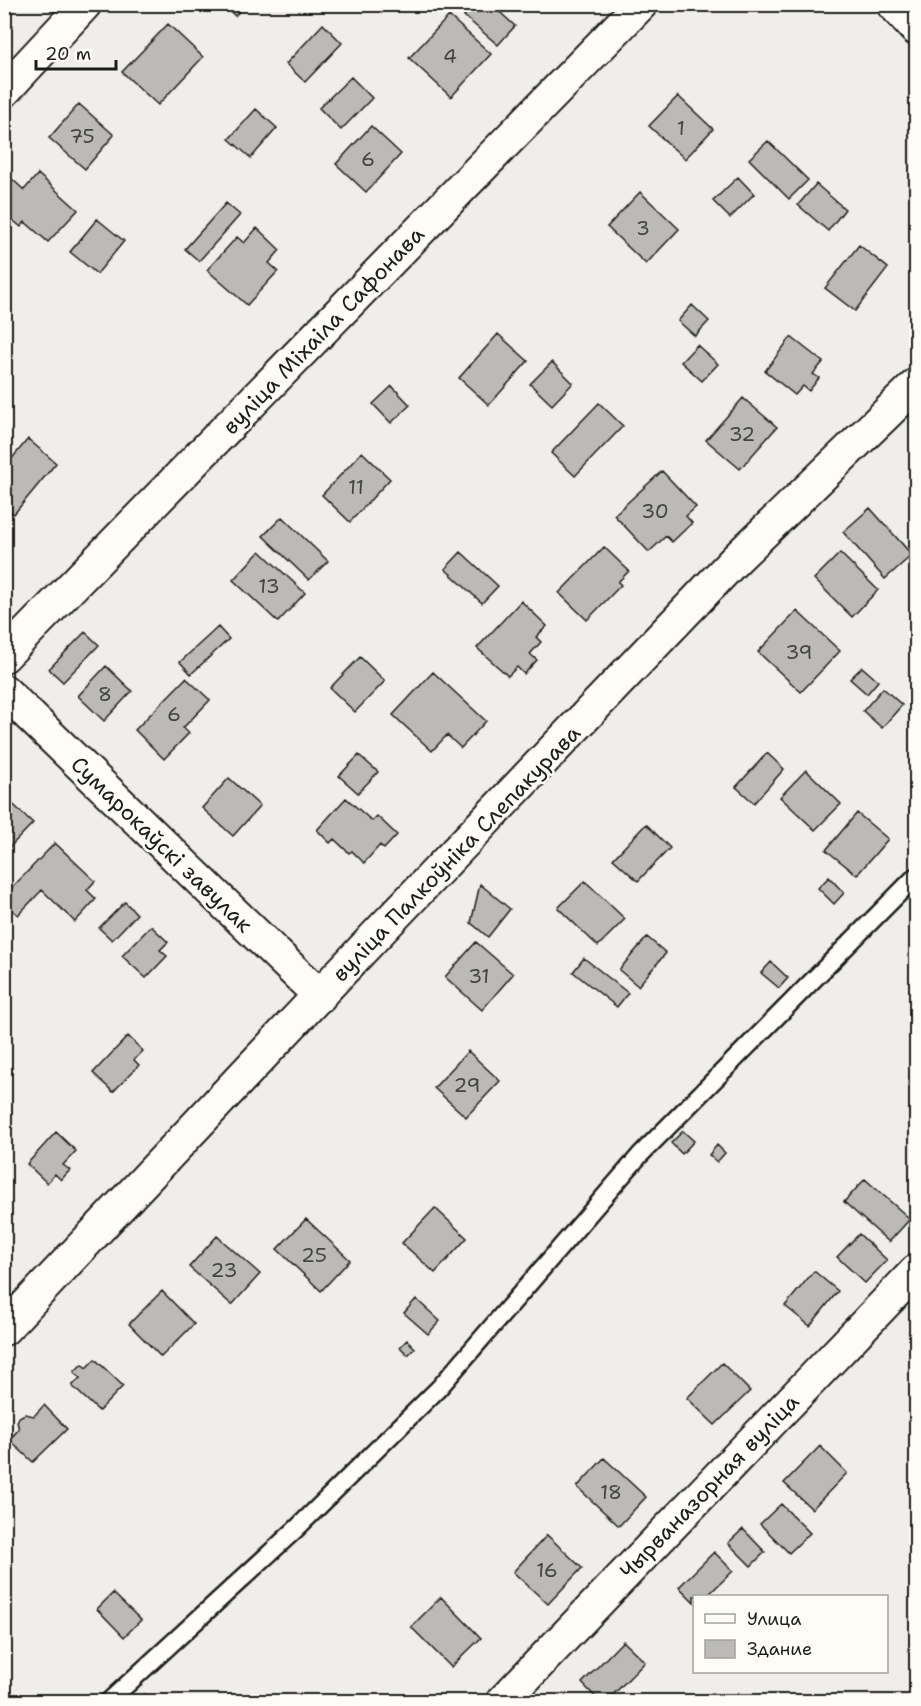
<svg xmlns="http://www.w3.org/2000/svg" width="921" height="1706" font-family="'Shantell Sans',sans-serif">
<style>
.building{fill:#bbbab6;stroke:#1c1c1c;stroke-width:1.5}
.lines{fill:none;stroke-linecap:round;stroke-linejoin:round}
.lane-casing{stroke:#1c1c1c;stroke-width:21}
.street-casing{stroke:#1c1c1c;stroke-width:36}
.secondary-casing{stroke:#1c1c1c;stroke-width:38}
.lane{stroke:#fdfcf7;stroke-width:16}
.street{stroke:#fdfcf7;stroke-width:32}
.secondary{stroke:#fdfcf7;stroke-width:33}
.labels{text-anchor:middle;stroke-width:5;stroke-linejoin:round;paint-order:stroke}
.number-label{font-size:20px;fill:#444442}
.street-label{font-size:22px;fill:#1c1c1c;stroke:#fdfcf7}
</style>
<rect width="100%" height="100%" fill="#f0eeea"/>
<filter id="ink" filterUnits="userSpaceOnUse"><feTurbulence type="fractalNoise" baseFrequency=".0167" numOctaves="2"/><feDisplacementMap in="SourceGraphic" scale="12" xChannelSelector="R" yChannelSelector="G"/><feConvolveMatrix kernelMatrix="1 2 1 2 8 2 1 2 1" color-interpolation-filters="sRGB"/></filter>
<g filter="url(#ink)">
<!-- building -->
<path class="building" d="M222 4H246L235 16Z
M474 4H491L515 26 498 45 464 16Z
M449 16 491 54 451 97 409 58Z
M168 24 203 57 158 105 122 72Z
M323 24 342 43 305 82 286 64Z
M351 77 372 98 341 130 319 108Z
M678 96 713 129 685 159 649 126Z
M79 104 114 135 85 169 49 138Z
M256 109 277 128 251 158 229 139Z
M371 126 401 154 366 192 336 164Z
M768 141 808 180 789 199 749 159Z
M38 174 78 210 48 242 25 222 21 227 4 213V187L12 179 24 190Z
M738 177 754 194 730 218 713 201Z
M816 184 845 209 828 231 798 205Z
M640 192 679 229 646 264 607 227Z
M226 203 240 215 199 261 185 249Z
M97 219 124 241 97 274 70 252Z
M257 228 280 250 269 263 278 271 247 305 207 270 237 237 244 243Z
M859 245 888 268 855 311 825 288Z
M692 305 709 321 695 336 678 321Z
M498 334 528 361 489 405 459 378Z
M791 337 823 362 813 374 819 378 809 391 803 386 795 395 765 371Z
M697 345 718 364 702 381 681 362Z
M552 362 573 383 552 405 530 384Z
M392 386 410 405 391 423 373 404Z
M743 398 777 427 740 469 706 440Z
M599 403 623 426 575 476 551 453Z
M28 439 56 463 14 514 4 506V468Z
M362 452 390 479 350 522 322 495Z
M662 471 696 507 686 516 692 523 672 542 666 536 649 552 614 515Z
M870 508 912 555 885 579 843 532Z
M282 517 328 561 309 580 263 536Z
M604 547 629 571 618 582 621 585 587 620 559 593Z
M260 551 305 593 278 622 233 580Z
M461 552 498 586 482 603 445 569Z
M840 553 878 590 852 617 814 579Z
M521 601 547 626 536 637 541 642 530 654 537 660 524 674 517 667 508 676 477 648Z
M797 611 840 651 801 692 758 652Z
M218 627 229 639 191 674 180 662Z
M85 632 99 645 63 682 49 669Z
M360 657 385 681 355 712 330 688Z
M106 666 132 691 104 721 78 696Z
M862 667 878 681 867 694 850 679Z
M433 672 486 721 461 748 447 735 432 751 393 715Z
M186 678 210 700 183 728 189 733 164 759 135 730Z
M883 688 902 705 882 728 863 711Z
M767 753 784 769 754 803 736 787Z
M359 755 378 772 358 793 339 776Z
M806 770 841 804 815 830 780 797Z
M229 778 260 806 233 836 202 808Z
M4 796 33 823 4 853Z
M346 798 372 821 377 816 397 835 384 849 380 845 364 863 352 851 349 853 334 839 330 843 317 830Z
M857 813 888 839 857 875 826 850Z
M646 824 670 848 638 881 613 859Z
M55 843 95 881 87 890 96 899 75 922 42 890 18 915 4 903V896Z
M829 877 844 893 834 904 818 888Z
M585 881 625 919 598 946 558 908Z
M480 884 510 909 488 937 471 923Z
M125 902 137 914 112 940 99 928Z
M151 926 168 942 160 950 167 956 146 978 122 956Z
M647 937 666 953 638 986 619 970Z
M476 942 513 974 482 1010 445 977Z
M584 958 628 993 617 1007 573 972Z
M771 962 788 978 779 988 761 973Z
M128 1036 143 1051 134 1060 139 1065 113 1092 93 1073Z
M468 1051 500 1081 466 1117 434 1088Z
M683 1131 694 1141 682 1154 671 1143Z
M56 1132 76 1151 63 1165 70 1170 61 1180 55 1174 47 1183 27 1164Z
M717 1145 725 1153 717 1162 709 1155Z
M865 1179 910 1219 889 1242 844 1202Z
M435 1208 467 1238 435 1273 402 1243Z
M306 1219 350 1260 321 1291 277 1249Z
M859 1234 887 1260 865 1283 837 1257Z
M217 1236 260 1274 232 1305 189 1267Z
M814 1271 838 1291 810 1326 785 1306Z
M162 1291 194 1324 161 1357 129 1324Z
M416 1299 440 1321 428 1334 404 1313Z
M407 1340 415 1348 408 1355 400 1347Z
M95 1359 123 1386 99 1411 72 1386 80 1378 74 1372 82 1364 86 1368Z
M722 1363 750 1391 715 1425 687 1398Z
M44 1405 67 1429 33 1462 9 1440 19 1429 17 1422 19 1417 25 1414 34 1416Z
M820 1446 847 1473 812 1509 784 1483Z
M604 1458 646 1497 619 1526 577 1487Z
M781 1504 810 1533 789 1553 760 1524Z
M743 1529 765 1552 751 1566 728 1543Z
M547 1535 582 1568 548 1604 513 1572Z
M714 1552 733 1571 707 1596H694V1602L679 1587Z
M113 1593 141 1620 124 1637 97 1609Z
M441 1597 481 1638 451 1667 411 1627Z
M623 1641 645 1662 606 1702H600L582 1683Z
M144 1694 151 1702H135Z"/>
<g class="lines">
<!-- lane casing -->
<g class="lane-casing">
<path id="lane" d="M108 1702 296 1529 439 1388 640 1155 916 876"/>
</g>
<!-- street casing -->
<g class="street-casing">
<path id="street" d="M4 91 85 4
M4 656 641 4
M4 691 320 996
M4 1329 379 932 735 560 916 385
M502 1702 916 1271"/>
</g>
<!-- secondary casing -->
<g class="secondary-casing">
<path id="secondary" d="M894 4 916 28"/>
</g>
<!-- lane -->
<use href="#lane" class="lane"/>
<!-- street -->
<use href="#street" class="street"/>
<!-- secondary -->
<use href="#secondary" class="secondary"/>
</g>
</g>
<g class="labels">
<!-- number labels -->
<g class="number-label">
<text x="450" y="63">4</text>
<text x="681" y="135">1</text>
<text x="82" y="143">75</text>
<text x="368" y="166">6</text>
<text x="643" y="235">3</text>
<text x="742" y="441">32</text>
<text x="356" y="494">11</text>
<text x="655" y="518">30</text>
<text x="269" y="593">13</text>
<text x="799" y="659">39</text>
<text x="105" y="701">8</text>
<text x="174" y="721">6</text>
<text x="479" y="983">31</text>
<text x="467" y="1092">29</text>
<text x="314" y="1262">25</text>
<text x="224" y="1277">23</text>
<text x="611" y="1499">18</text>
<text x="547" y="1577">16</text>
</g>
<!-- street labels -->
<g class="street-label">
<text transform="translate(323 330) rotate(-46)" y="8">вуліца Міхаіла Сафонава</text>
<text transform="translate(162 844) rotate(44)" y="8">Сумарокаўскі завулак</text>
<text transform="translate(456 853) rotate(-46)" y="8">вуліца Палкоўніка Слепакурава</text>
<text transform="translate(709 1486) rotate(-46)" y="8">Чырваназорная вуліца</text>
</g>
</g>
<!-- margin -->
<rect width="921" height="1706" fill="none" stroke="#fdfcf7" stroke-width="24"/>
<rect x="12" y="12" width="897" height="1682" fill="none" stroke="#1c1c1c" stroke-width="2" filter="url(#ink)"/>
<!-- legend -->
<rect x="693" y="1595" width="195" height="78" fill="#fdfcf7" stroke="#a3a29f" stroke-width="1.5"/>
<rect x="705" y="1614" width="30" height="9" fill="#fdfcf7" stroke="#a3a29f" stroke-width="1.5"/>
<text x="747" y="1625" font-size="18" fill="#1c1c1c">Улица</text>
<rect x="705" y="1640" width="30" height="18" fill="#bbbab6" stroke="#a3a29f" stroke-width="1.5"/>
<text x="747" y="1655" font-size="18" fill="#1c1c1c">Здание</text>
<!-- scale -->
<path d="M36 60v9h80v-9" fill="none" stroke="#1c1c1c" stroke-width="3"/>
<text x="45" y="60" font-size="18" fill="#1c1c1c" stroke="#fdfcf7" stroke-width="4.5" paint-order="stroke">20 m</text>
</svg>
